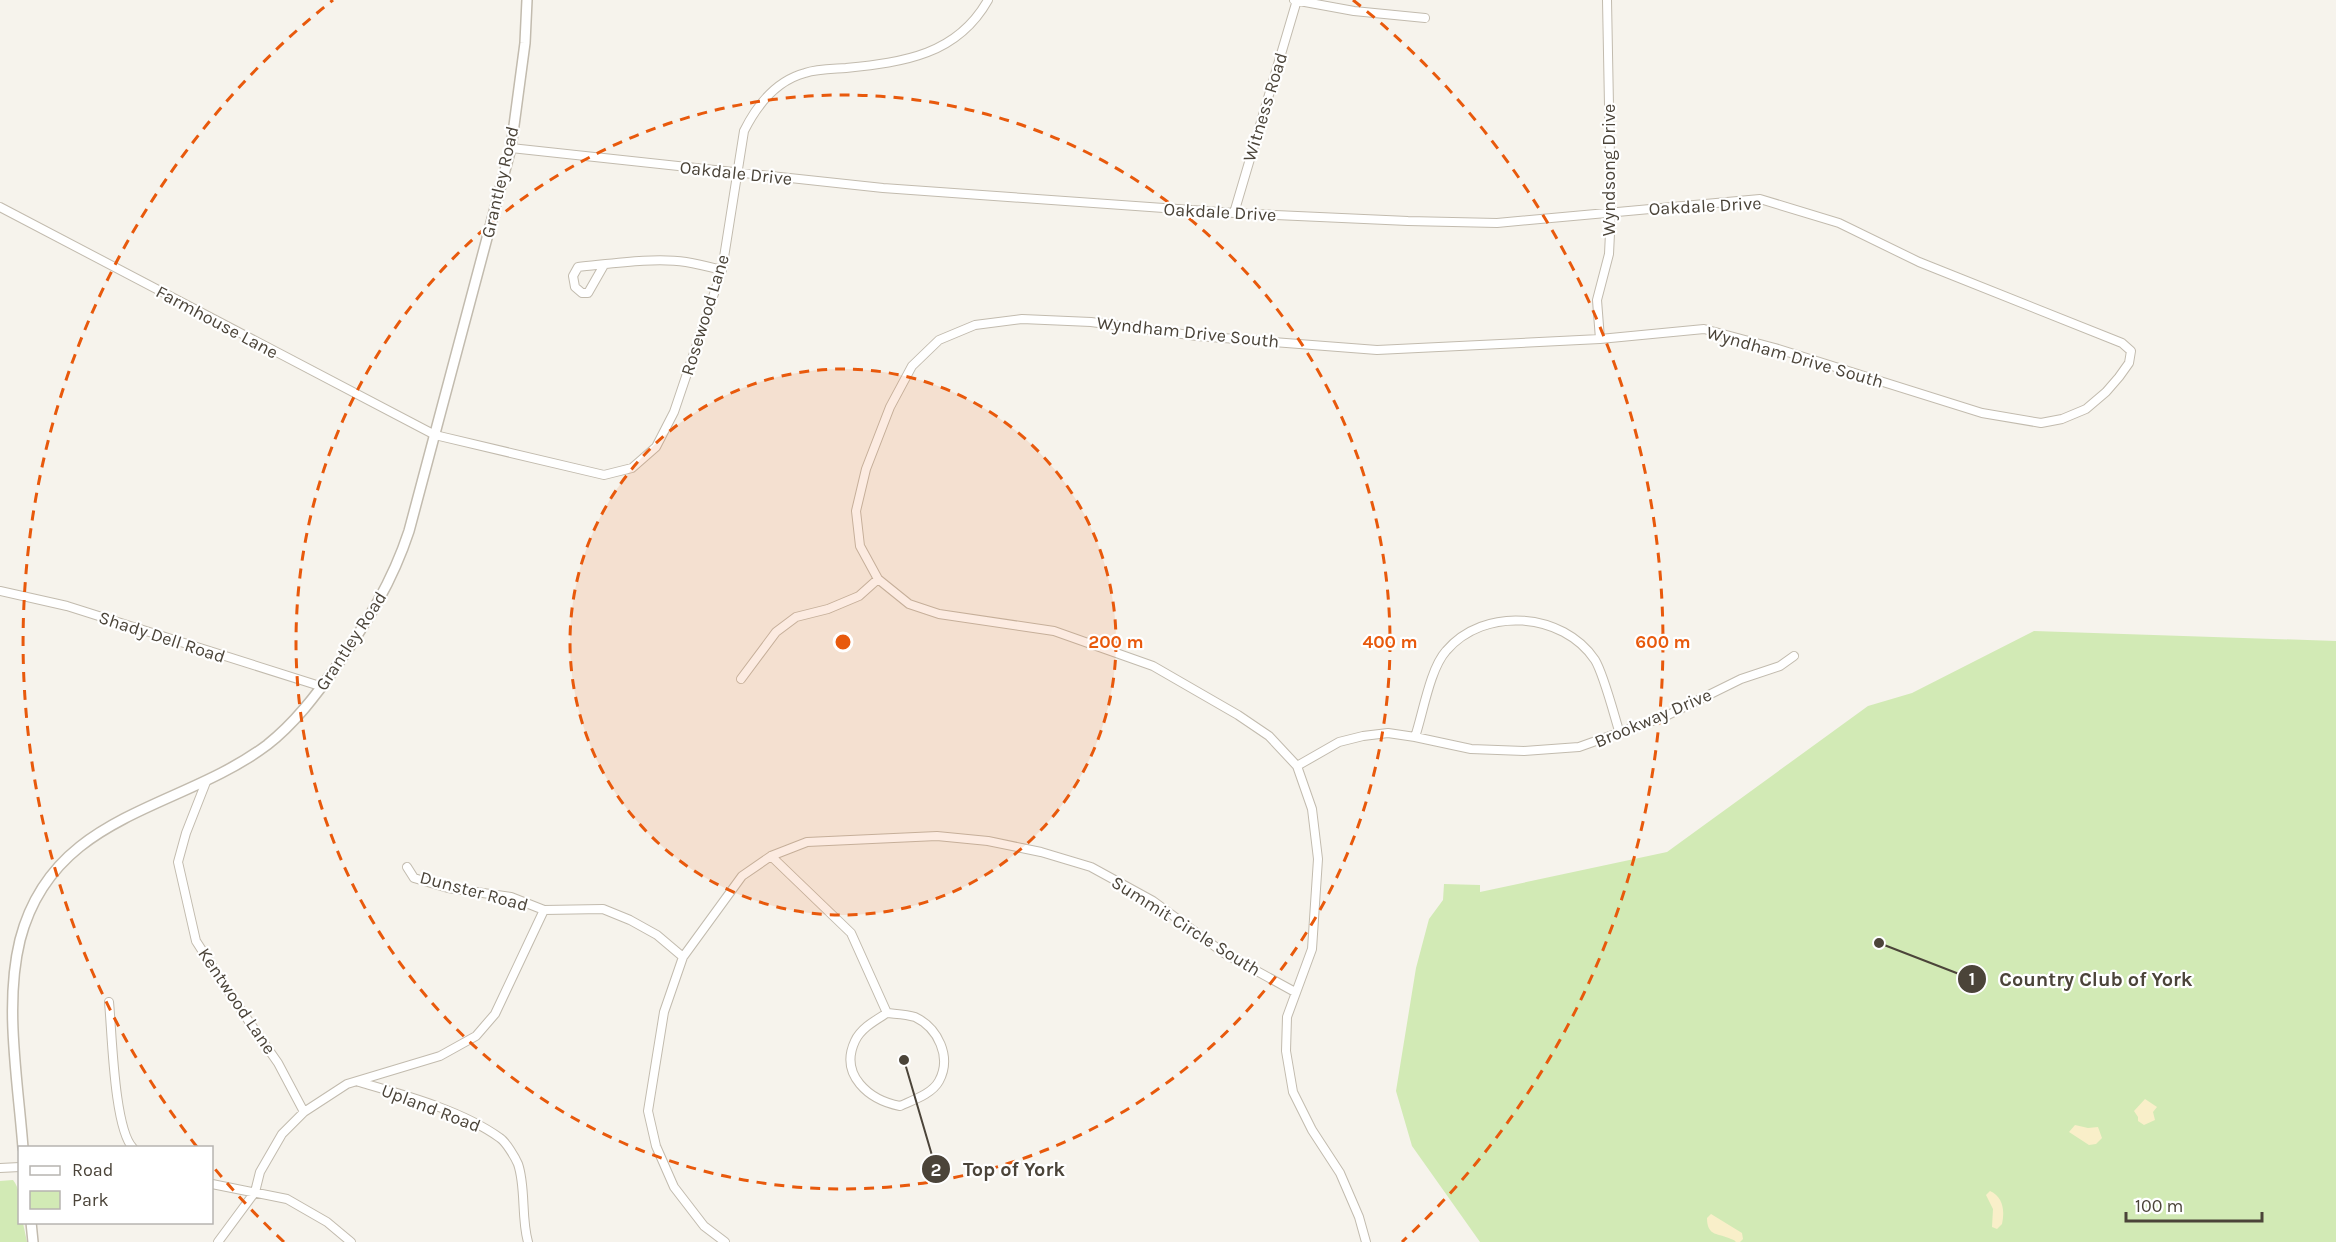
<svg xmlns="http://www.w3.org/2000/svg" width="2336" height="1242" font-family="Karla,sans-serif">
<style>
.green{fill:#d2eab5}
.sand{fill:#f9efc9}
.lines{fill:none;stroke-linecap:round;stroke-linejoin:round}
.minor-casing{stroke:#c2bbae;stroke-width:10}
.tertiary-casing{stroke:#c2bbae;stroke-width:12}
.minor{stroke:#fff;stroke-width:8}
.tertiary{stroke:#fff;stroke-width:9}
.ring{fill:none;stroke:#e8590c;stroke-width:3;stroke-dasharray:10 8}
.labels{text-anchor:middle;stroke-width:4.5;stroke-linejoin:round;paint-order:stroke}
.street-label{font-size:18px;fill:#4b4439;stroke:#fff}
.centre{fill:#e8590c;stroke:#fff;stroke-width:3}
.ring-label{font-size:18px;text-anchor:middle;font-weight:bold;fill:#e8590c;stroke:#fff;stroke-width:4.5;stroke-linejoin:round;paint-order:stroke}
.leader{fill:none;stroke:#4b4439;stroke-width:2}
.callout-dot{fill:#4b4439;stroke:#fff;stroke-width:2}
.mark-label{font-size:18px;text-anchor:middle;font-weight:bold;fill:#fff}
.callout-label{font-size:20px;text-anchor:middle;font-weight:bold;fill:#4b4439;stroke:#fff;stroke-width:4.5;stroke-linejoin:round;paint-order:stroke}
</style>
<rect width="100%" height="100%" fill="#f6f3ec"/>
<!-- green -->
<path class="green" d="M2034 631 2336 641V1242H1480L1412 1146 1396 1091 1416 968 1429 919 1443 900 1444 884 1480 885V892L1667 852 1868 706 1912 693Z
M13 1180C22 1191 20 1209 20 1222L23 1223 27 1242H0V1181Z"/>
<!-- sand -->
<path class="sand" d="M2145 1099 2157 1107 2153 1112 2155 1120 2144 1125 2138 1121V1117L2134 1111Z
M2075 1125 2088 1128 2098 1127 2102 1138 2096 1144 2089 1145 2069 1132Z
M1990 1191C2003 1197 2005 1210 2002 1224L1997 1229 1992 1227 1993 1209 1986 1195Z
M1711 1214 1742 1233 1743 1239 1740 1242C1731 1242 1740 1242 1731 1239 1719 1233 1707 1237 1707 1218Z"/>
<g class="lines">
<!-- minor casing -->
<g class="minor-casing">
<path id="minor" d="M1294 0 1354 11 1425 18
M511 148 883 188 1234 213 1408 221 1497 223 1760 199 1839 223 1919 262 2122 343 2131 351 2129 363 2119 377 2106 392 2086 409 2062 419 2041 423 1982 413 1775 348 1704 329 1600 339 1377 350 1197 336 1091 322 1022 319 975 325 939 340 912 366 890 407 866 469 856 511 860 546 878 579 909 604 939 614 1054 631 1153 666 1238 715 1269 736 1297 766 1312 809 1318 859 1312 949 1287 1017 1286 1051 1293 1092 1312 1130 1340 1173 1359 1217 1366 1242
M0 207 435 435 604 475 632 468 656 447 674 412 722 270 744 131C757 105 775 81 805 73 817 69 833 69 846 68 904 62 957 55 988 0
M1234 213 1297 0
M604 265 588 293H582L575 287 573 276 578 267C610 264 654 257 686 262 698 264 710 267 722 270
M1600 339 1597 300 1609 254 1611 212 1607 0
M0 591 67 606 323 687
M741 679 776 632 796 617 828 609 859 596 878 579
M1415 737C1423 713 1430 669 1446 651 1484 606 1563 612 1595 660 1604 675 1614 715 1620 734
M1297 766 1339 742 1363 736 1388 733 1415 737 1471 749 1524 751 1579 747 1666 716 1741 679 1780 666 1794 656
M206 782 186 833 178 862 196 941 234 1000 278 1063 304 1112
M771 856 851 933 887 1013C876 1020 861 1028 855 1041 839 1075 869 1100 900 1106 913 1100 932 1094 939 1081 952 1057 938 1028 915 1017 906 1014 896 1014 887 1013
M407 867 414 878 448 888 511 897 544 910 603 909 630 920 657 935 683 957
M109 1002C112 1032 114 1129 133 1148
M359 1082C404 1095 461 1110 500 1138 506 1142 515 1157 518 1164 526 1187 521 1218 528 1242
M0 1168 20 1167
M212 1184 287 1199 327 1222 351 1242
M218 1242 255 1192 260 1172 282 1134 304 1112 347 1084 440 1056 476 1036 495 1014 544 910
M725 1242 704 1226 674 1187 656 1146 648 1111 664 1012 683 957 742 876 771 856 807 842 937 836 988 841 1041 852 1091 867 1153 901 1224 953 1295 992"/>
</g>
<!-- tertiary casing -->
<g class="tertiary-casing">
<path id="tertiary" d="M23 1148C18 1081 4 1005 20 940 53 812 179 811 267 745 295 723 316 695 336 667 367 622 392 583 409 531L511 148 525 43 527 0
M31 1222 33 1242"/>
</g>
<!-- minor -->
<use href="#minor" class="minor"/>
<!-- tertiary -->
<use href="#tertiary" class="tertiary"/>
</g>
<!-- distance rings -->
<circle cx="843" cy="642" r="273" fill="#e8590c" fill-opacity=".12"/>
<g class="ring">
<circle cx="843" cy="642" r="273"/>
<circle cx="843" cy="642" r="547"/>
<path d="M284 1242A820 820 0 0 1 215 1169M197 1147A820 820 0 0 1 333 0M1353 0A820 820 0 0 1 1402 1242"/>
</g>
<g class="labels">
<!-- street labels -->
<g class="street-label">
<text transform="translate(1265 107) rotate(-73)" y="6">Witness Road</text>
<text transform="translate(1609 170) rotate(-90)" y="6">Wyndsong Drive</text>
<text transform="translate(736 173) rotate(6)" y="6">Oakdale Drive</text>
<text transform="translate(500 182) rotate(-77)" y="6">Grantley Road</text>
<text transform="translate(1705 206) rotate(-3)" y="6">Oakdale Drive</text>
<text transform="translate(1220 212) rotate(3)" y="6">Oakdale Drive</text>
<text transform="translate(705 315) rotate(-73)" y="6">Rosewood Lane</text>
<text transform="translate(217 322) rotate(28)" y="6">Farmhouse Lane</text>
<text transform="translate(1188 332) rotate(6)" y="6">Wyndham Drive South</text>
<text transform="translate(1795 357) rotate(16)" y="6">Wyndham Drive South</text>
<text transform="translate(162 637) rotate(18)" y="6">Shady Dell Road</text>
<text transform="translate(351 641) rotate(-57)" y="6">Grantley Road</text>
<text transform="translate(1653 718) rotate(-23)" y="6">Brookway Drive</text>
<text transform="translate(474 891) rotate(15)" y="6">Dunster Road</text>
<text transform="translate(1186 926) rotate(32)" y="6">Summit Circle South</text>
<text transform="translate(237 1001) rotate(56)" y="6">Kentwood Lane</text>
<text transform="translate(431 1108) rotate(21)" y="6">Upland Road</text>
</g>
</g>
<circle cx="843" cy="642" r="9" class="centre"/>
<g class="ring-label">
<text x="1116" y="648">200 m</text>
<text x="1390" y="648">400 m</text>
<text x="1663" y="648">600 m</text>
</g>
<!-- callouts -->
<path class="leader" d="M1879 943L1972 979M904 1060L936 1169"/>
<g class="callout-dot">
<circle cx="1879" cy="943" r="6"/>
<circle cx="904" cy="1060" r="6"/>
<circle cx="1972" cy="979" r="15"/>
<circle cx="936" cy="1169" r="15"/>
</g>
<g class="mark-label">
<text x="1972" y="985">1</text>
<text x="936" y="1176">2</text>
</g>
<g class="callout-label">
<text x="2096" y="986">Country Club of York</text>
<text x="1014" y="1176">Top of York</text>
</g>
<!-- legend -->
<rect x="18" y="1146" width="195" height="78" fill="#ffffff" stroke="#b7b4b0" stroke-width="1.5"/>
<rect x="30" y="1166" width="30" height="9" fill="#ffffff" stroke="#b7b4b0" stroke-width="1.5"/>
<text x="72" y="1176" font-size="18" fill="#4b4439">Road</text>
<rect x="30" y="1191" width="30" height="18" fill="#d2eab5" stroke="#b7b4b0" stroke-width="1.5"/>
<text x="72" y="1206" font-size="18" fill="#4b4439">Park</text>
<!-- scale -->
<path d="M2126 1212v9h136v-9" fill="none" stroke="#4b4439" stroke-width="3"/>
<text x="2135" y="1212" font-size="18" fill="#4b4439" stroke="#ffffff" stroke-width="4.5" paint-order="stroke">100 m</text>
</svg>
